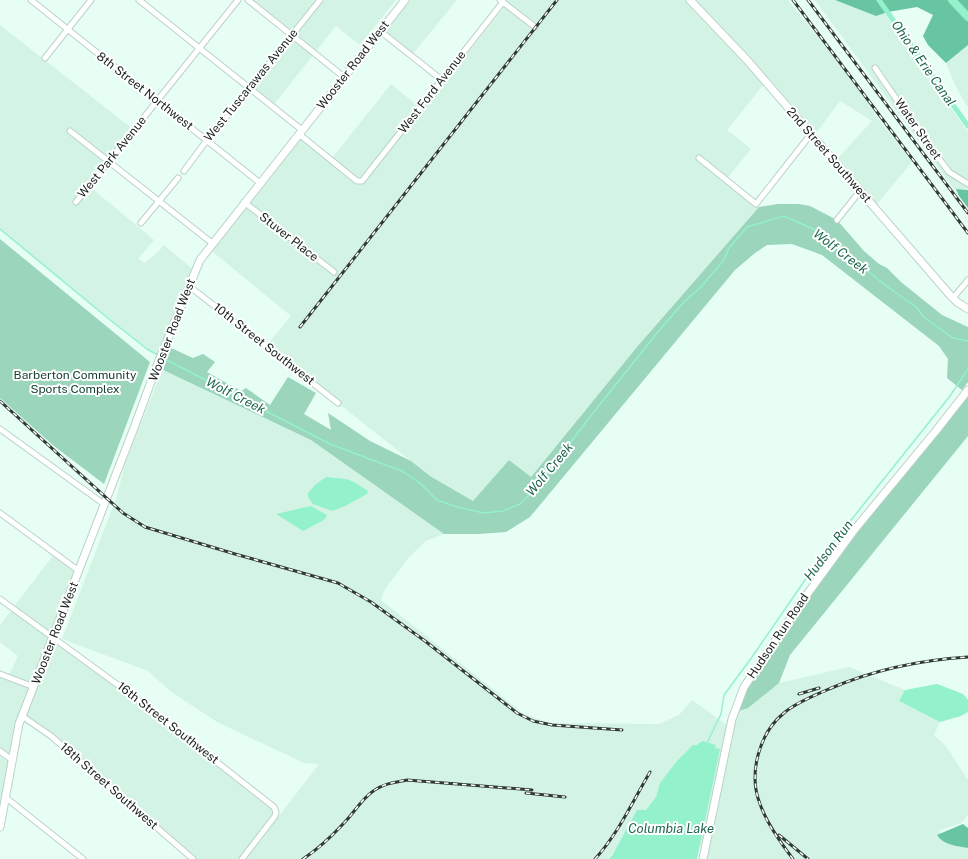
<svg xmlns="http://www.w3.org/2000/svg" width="968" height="859" font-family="'Public Sans',sans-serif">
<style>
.built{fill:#d3f4e5}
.green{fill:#9ad5bc}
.forest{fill:#68c5a2}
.water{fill:#93f1cc}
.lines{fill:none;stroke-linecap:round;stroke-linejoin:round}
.stream{stroke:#93f1cc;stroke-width:1.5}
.canal{stroke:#93f1cc;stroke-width:5}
.river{stroke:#93f1cc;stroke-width:8}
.street-casing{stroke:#bbd2c8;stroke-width:7}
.secondary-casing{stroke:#bbd2c8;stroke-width:9}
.street{stroke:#fff;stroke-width:5}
.secondary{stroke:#fff;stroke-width:7}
.rail-casing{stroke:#303b36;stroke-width:3}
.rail{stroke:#fff;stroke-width:1.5;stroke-dasharray:4.5;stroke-linecap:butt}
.labels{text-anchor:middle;stroke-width:4;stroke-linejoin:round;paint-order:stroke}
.street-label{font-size:12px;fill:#18211d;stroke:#fff}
.park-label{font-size:12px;fill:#174132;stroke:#fff}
.water-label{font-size:13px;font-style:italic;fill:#1f664e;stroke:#fff}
</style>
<rect width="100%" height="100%" fill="#e6fef3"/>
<!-- built -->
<path class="built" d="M248 0H396L360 45 336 26 272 107 249 88 292 35Z
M405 0H457L411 56 380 31Z
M500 0H788L854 82 877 117 912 162 877 204 838 158 872 121 840 101 816 133 769 78 727 130 751 149 726 180 759 207 637 347 531 477 509 460 473 501 430 476 266 346 291 316 208 248 299 134 360 181 383 154 386 156 506 5Z
M815 0H835L876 16 885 13 968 132V188L966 189H956L959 196Z
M0 25 134 130 89 186 154 240 138 259 145 263 159 251 164 245 195 271 161 356 147 349 0 229Z
M968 45V108L955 85 946 63Z
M391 84 418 106 361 178 360 179 356 178 332 158Z
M162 370 311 440 444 534 426 541 409 557 385 589 381 600 524 714 550 723 659 724 679 715 692 700 730 727 734 713 744 710 779 683 849 667 905 690 899 701 940 722 934 735 946 746 968 780V815L961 823 938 831 968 849V859H703L704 849 652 802 608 859H246L319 764 304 763 217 722 170 691 148 671 62 639 116 499 125 464Z
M55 553 79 571 53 638 274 807 276 812 242 859H193L51 736 22 716 33 687 8 677 18 656 0 642V625Z
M0 676 31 688 11 757 0 749Z
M0 753 10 761 0 822Z"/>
<!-- green -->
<path class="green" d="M778 204H799L810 206 837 220 864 251 879 264 887 268 901 282 942 315 968 327V382L962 390 947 378 948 359 939 346 822 255 792 244 767 245 755 253 735 270 530 517 506 532 478 534H444L311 440 163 370 171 348 193 358 203 354 215 362 207 372 241 391 246 388 270 405 288 377 316 393 304 414 331 430 328 413 370 441 411 461 430 476 473 501 509 460 531 477 637 347 759 207Z
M0 239 150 362 104 484 54 446 0 398Z
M968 390V436L790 655 779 683 748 708 734 713 739 699 811 587Z"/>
<!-- forest -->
<path class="forest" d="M835 0H968V45L946 63 928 45 923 36 933 15 917 7 888 12 876 16Z
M956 189 968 190V208L959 196Z
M963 824 968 828V848C957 846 943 845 937 835Z"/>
<!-- water -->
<path class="water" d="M326 477 346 479 354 482 368 491 367 494 345 506 332 511 313 504 308 497V493L315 485Z
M311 506 327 515 324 520 303 531 276 514Z
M937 684 963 694 968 700V712L961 716 940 722 899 701 905 690Z
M702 741 716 745 715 748 720 749 697 859H609L613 854 637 810H646L656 797 660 783 677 761 693 745H697Z"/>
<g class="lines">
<!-- stream -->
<path class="stream" d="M0 229 109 319 147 349 158 355
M163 358 330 444 402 471 420 483 437 500 457 507 484 513 503 511 520 504 535 489 593 413 661 328 684 302 700 288 724 260 729 248 747 227 784 216 820 232 885 285 916 307 924 317 953 338 968 341
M707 743 721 714 724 695 752 657 816 564 950 396 968 369"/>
<!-- canal -->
<path class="canal" d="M879 0 968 126"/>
<!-- river -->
<path class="river" d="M952 0 968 17"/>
<!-- street casing -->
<g class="street-casing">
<path id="street" d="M31 0 260 183
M139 0 302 130
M248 0 344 77
M500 0 535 27
M380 31 442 80
M45 58 91 0
M875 68 919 132 949 172 968 184
M70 131 212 243
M299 134 357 181H362L503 2
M699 158 756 204 811 134
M184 171 204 144 212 135 320 0
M76 202 238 0
M244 202 334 272
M837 220 860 191
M141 223 178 178
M189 286 338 403
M953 298 968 280
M0 429 104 504
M0 513 79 571
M0 599 129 693 274 807 276 812 275 816 242 859
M0 674 34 687
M22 716 51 736 193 859
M0 751 12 760
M5 797 83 859"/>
</g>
<!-- secondary casing -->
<g class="secondary-casing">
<path id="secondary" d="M690 0 747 60 950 295 957 302 968 309
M0 827 19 724 134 428 156 368 200 260 405 0
M703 859 732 719 744 687 800 604 855 529 935 432 968 390"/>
</g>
<!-- street -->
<use href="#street" class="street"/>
<!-- secondary -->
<use href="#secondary" class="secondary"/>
<!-- rail casing -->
<g class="rail-casing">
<path id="rail" d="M793 0 968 233
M808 0 968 213
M300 327 557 0
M0 401 123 513 145 527 235 554 338 583 371 602 382 610 425 641 517 713 533 721 552 725 622 730
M799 694 819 688
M526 793 565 797
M779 835 808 859
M303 859C318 849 331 837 343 824 353 814 361 800 372 792 382 784 395 782 407 780L532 790
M595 859C618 834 633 801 650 772
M793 859C780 842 767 824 760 804 748 774 759 733 784 713 797 702 814 696 829 689 873 670 920 660 968 657"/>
</g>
<!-- rail -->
<use href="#rail" class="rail"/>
</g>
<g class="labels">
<!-- street labels -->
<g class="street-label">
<text transform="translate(353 65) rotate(-52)" y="4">Wooster Road West</text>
<text transform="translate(251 85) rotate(-51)" y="4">West Tuscarawas Avenue</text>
<text transform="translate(145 91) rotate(38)" y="4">8th Street Northwest</text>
<text transform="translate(432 92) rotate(-52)" y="4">West Ford Avenue</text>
<text transform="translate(918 129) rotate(55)" y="4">Water Street</text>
<text transform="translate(829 155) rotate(49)" y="4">2nd Street Southwest</text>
<text transform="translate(112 157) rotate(-51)" y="4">West Park Avenue</text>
<text transform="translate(289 237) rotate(38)" y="4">Stuver Place</text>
<text transform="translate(172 330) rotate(-69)" y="4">Wooster Road West</text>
<text transform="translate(264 344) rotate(38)" y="4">10th Street Southwest</text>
<text transform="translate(55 633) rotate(-69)" y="4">Wooster Road West</text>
<text transform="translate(778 636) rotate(-56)" y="4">Hudson Run Road</text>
<text transform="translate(168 723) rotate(38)" y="4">16th Street Southwest</text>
<text transform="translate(109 786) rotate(41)" y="4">18th Street Southwest</text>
</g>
<!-- park labels -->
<g class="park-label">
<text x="75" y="379">Barberton Community<tspan x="75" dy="14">Sports Complex</tspan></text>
</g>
<!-- water labels -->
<g class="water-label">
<text transform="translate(924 63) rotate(55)" y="5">Ohio &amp; Erie Canal</text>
<text transform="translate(841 251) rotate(37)" y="5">Wolf Creek</text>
<text transform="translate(236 395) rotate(27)" y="5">Wolf Creek</text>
<text transform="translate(549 469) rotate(-50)" y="5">Wolf Creek</text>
<text transform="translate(828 550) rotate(-53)" y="5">Hudson Run</text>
<text x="671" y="833">Columbia Lake</text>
</g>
</g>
</svg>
